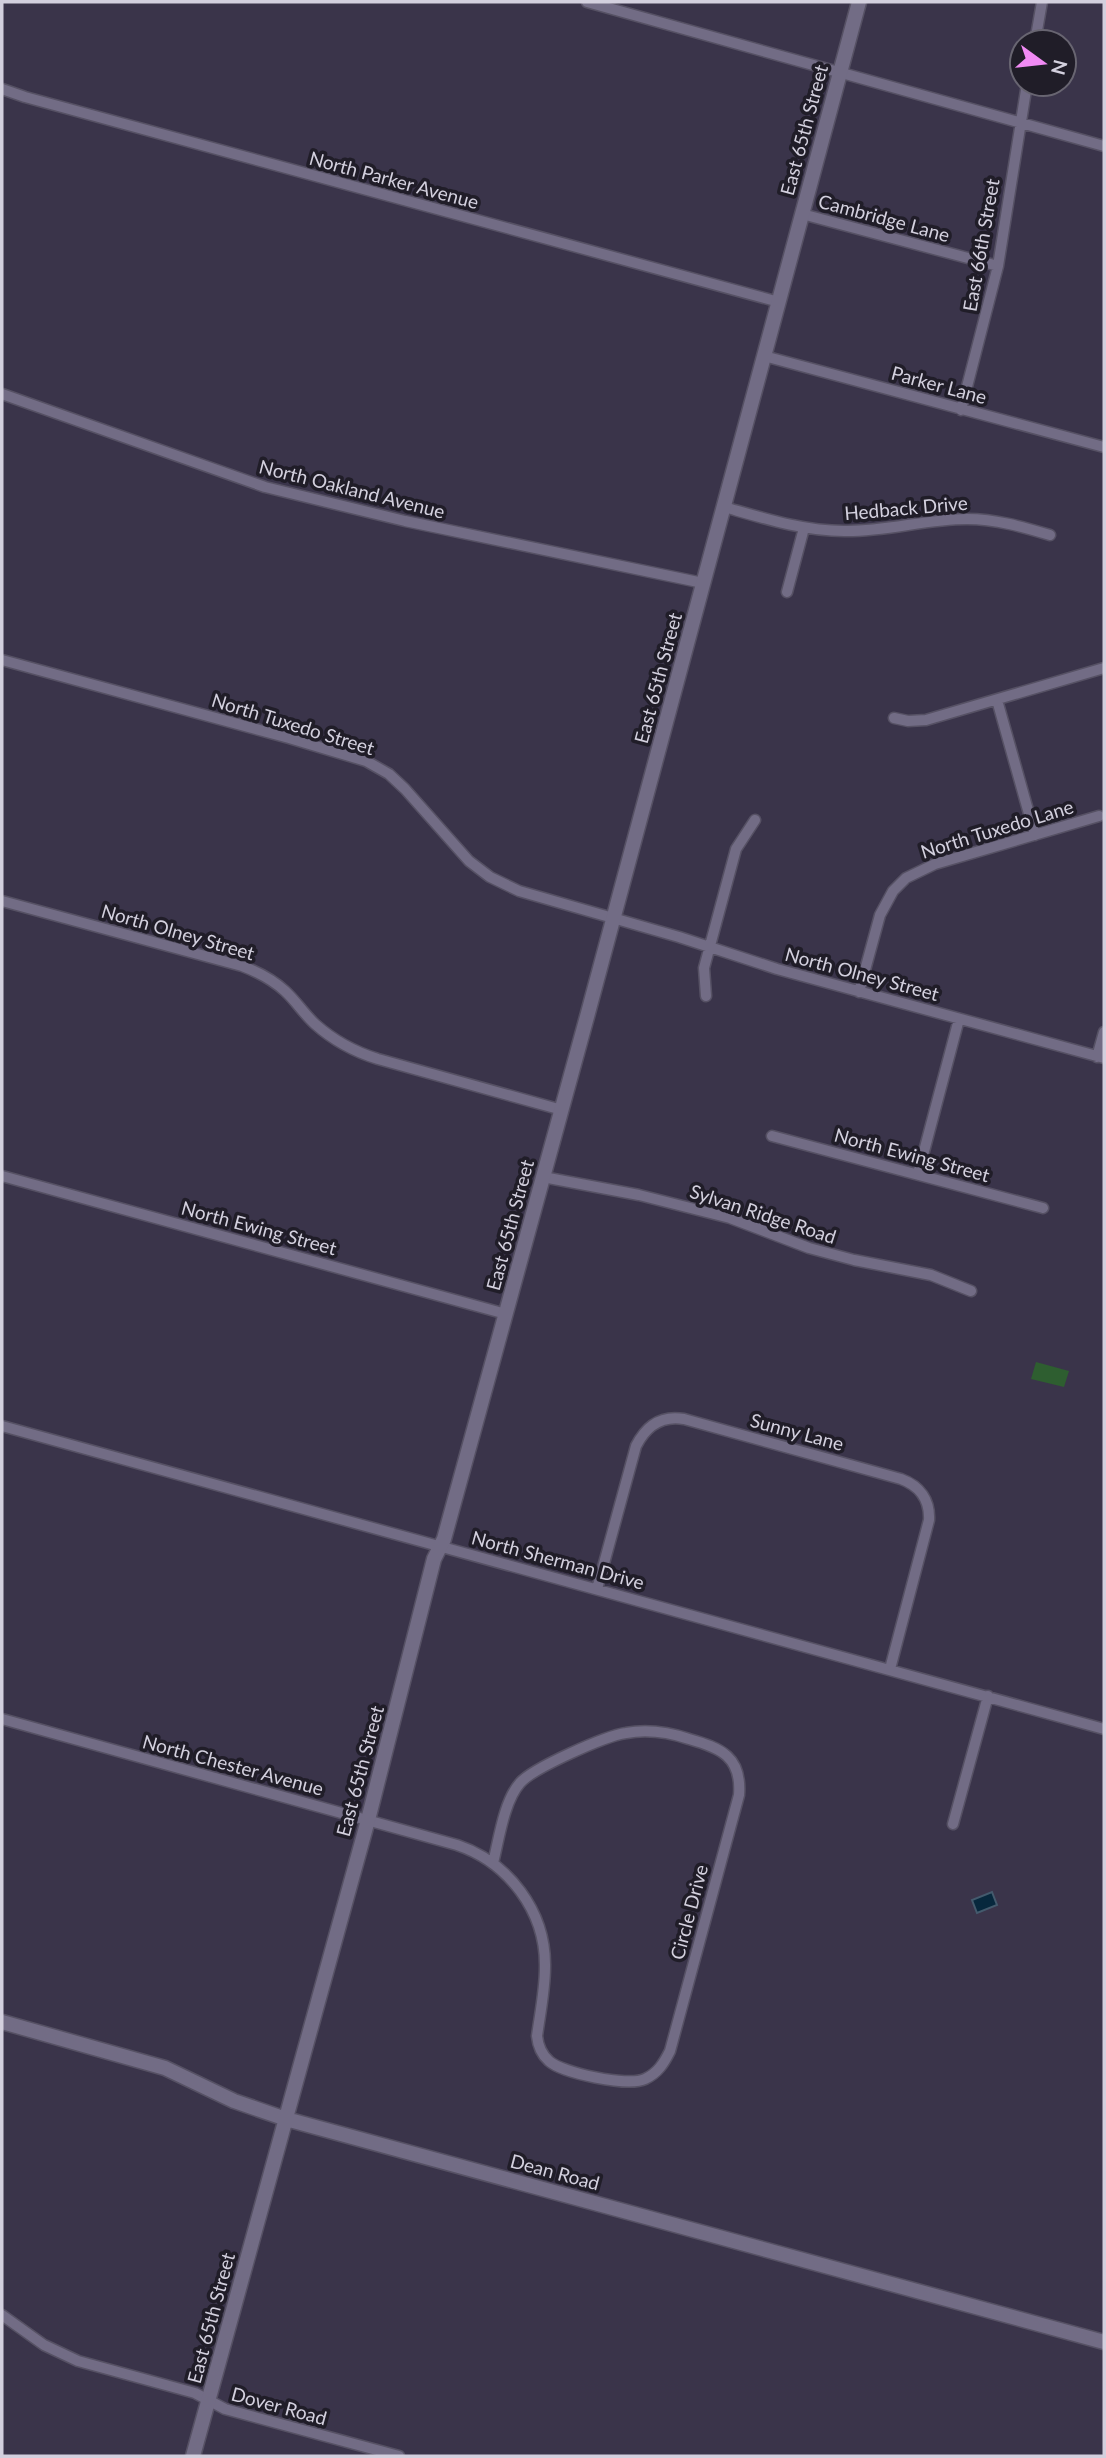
<svg xmlns="http://www.w3.org/2000/svg" width="1106" height="2458" font-family="Lato,sans-serif">
<style>
.green{fill:#2e5e30}
.water{fill:#07283d;stroke:#445a6d;stroke-width:2}
.lines{fill:none;stroke-linecap:round;stroke-linejoin:round}
.street-casing{stroke:#565164;stroke-width:13}
.secondary-casing{stroke:#565164;stroke-width:17}
.street{stroke:#726c85;stroke-width:10}
.secondary{stroke:#726c85;stroke-width:14}
.labels{text-anchor:middle;stroke-width:7;stroke-linejoin:round;paint-order:stroke}
.street-label{font-size:19px;fill:#d3d0de;stroke:#201d28}
</style>
<rect width="100%" height="100%" fill="#3a344a"/>
<!-- green -->
<path class="green" d="M1036 1362 1069 1371 1064 1387 1031 1379Z"/>
<!-- water -->
<path class="water" d="M992 1892 997 1905 977 1913 972 1900Z"/>
<g class="lines">
<!-- street casing -->
<g class="street-casing">
<path id="street" d="M587 2 1104 146
M1035 42 1042 2
M2 89 25 97 779 302
M802 214 998 266
M764 356 1104 447
M2 394 265 487 405 521 703 583
M961 410 998 266 1027 84
M724 507C763 518 803 531 844 531 886 532 925 519 967 519 996 519 1023 527 1050 535
M787 592 804 528
M2 660 289 738 366 761 389 774 405 789 469 861 490 877 519 891 679 937 777 969 1104 1058
M997 700 1035 835
M894 718 908 721 926 720 1104 668
M2 901 242 966C258 972 273 980 285 991 296 1001 304 1014 315 1024 333 1040 355 1052 378 1059L562 1110
M859 992 880 915 893 891 906 878 935 864 1099 816
M706 996 704 968 736 849 755 820
M1097 1057 1104 1032
M772 1136 1043 1208
M918 1174 959 1019
M2 1176 506 1314
M543 1177 639 1195 730 1218 809 1248 854 1260 931 1275 971 1291
M2 1426 1104 1729
M597 1589 636 1446C646 1426 661 1415 684 1419L901 1479C920 1486 930 1500 929 1520L890 1669
M2 1719 457 1845C508 1862 546 1911 545 1967 545 1990 540 2014 537 2036 538 2046 541 2054 549 2061 562 2073 628 2087 645 2079 658 2073 664 2063 670 2051L739 1795C742 1757 721 1748 689 1739 668 1732 648 1729 626 1733 605 1736 533 1768 520 1783 504 1801 499 1839 493 1863
M953 1824 988 1696
M2 2315 44 2345 78 2361 195 2393 225 2409 399 2456"/>
</g>
<!-- secondary casing -->
<g class="secondary-casing">
<path id="secondary" d="M2 2022 165 2068 234 2101 286 2119 1104 2342
M193 2456 368 1820 434 1559 444 1539 588 1013 859 2"/>
</g>
<!-- street -->
<use href="#street" class="street"/>
<!-- secondary -->
<use href="#secondary" class="secondary"/>
</g>
<g class="labels">
<!-- street labels -->
<g class="street-label">
<text transform="translate(804 130) rotate(-75)" y="7">East 65th Street</text>
<text transform="translate(394 180) rotate(15)" y="7">North Parker Avenue</text>
<text transform="translate(884 218) rotate(15)" y="7">Cambridge Lane</text>
<text transform="translate(981 245) rotate(-80)" y="7">East 66th Street</text>
<text transform="translate(939 385) rotate(15)" y="7">Parker Lane</text>
<text transform="translate(352 489) rotate(14)" y="7">North Oakland Avenue</text>
<text transform="translate(906 508) rotate(-5)" y="7">Hedback Drive</text>
<text transform="translate(658 678) rotate(-75)" y="7">East 65th Street</text>
<text transform="translate(293 724) rotate(17)" y="7">North Tuxedo Street</text>
<text transform="translate(997 829) rotate(-17)" y="7">North Tuxedo Lane</text>
<text transform="translate(178 932) rotate(16)" y="7">North Olney Street</text>
<text transform="translate(862 974) rotate(15)" y="7">North Olney Street</text>
<text transform="translate(912 1155) rotate(15)" y="7">North Ewing Street</text>
<text transform="translate(763 1214) rotate(18)" y="7">Sylvan Ridge Road</text>
<text transform="translate(510 1225) rotate(-75)" y="7">East 65th Street</text>
<text transform="translate(259 1228) rotate(15)" y="7">North Ewing Street</text>
<text transform="translate(797 1432) rotate(15)" y="7">Sunny Lane</text>
<text transform="translate(558 1560) rotate(15)" y="7">North Sherman Drive</text>
<text transform="translate(233 1765) rotate(15)" y="7">North Chester Avenue</text>
<text transform="translate(360 1771) rotate(-75)" y="7">East 65th Street</text>
<text transform="translate(689 1912) rotate(-75)" y="7">Circle Drive</text>
<text transform="translate(555 2172) rotate(15)" y="7">Dean Road</text>
<text transform="translate(211 2318) rotate(-75)" y="7">East 65th Street</text>
<text transform="translate(279 2406) rotate(15)" y="7">Dover Road</text>
</g>
</g>
<!-- border -->
<rect width="1106" height="2458" fill="none" stroke="#d3d0de" stroke-width="7"/>
<!-- north arrow -->
<g transform="translate(1043 63) rotate(105)"><circle r="33" fill="#201d28" stroke="#686571" stroke-width="2"/>
<path d="M0-5L12 26L0 18L-12 26Z" fill="#f18af4"/>
<text y="-10" font-size="19" font-weight="bold" text-anchor="middle" fill="#d3d0de">N</text>
</g>
</svg>
